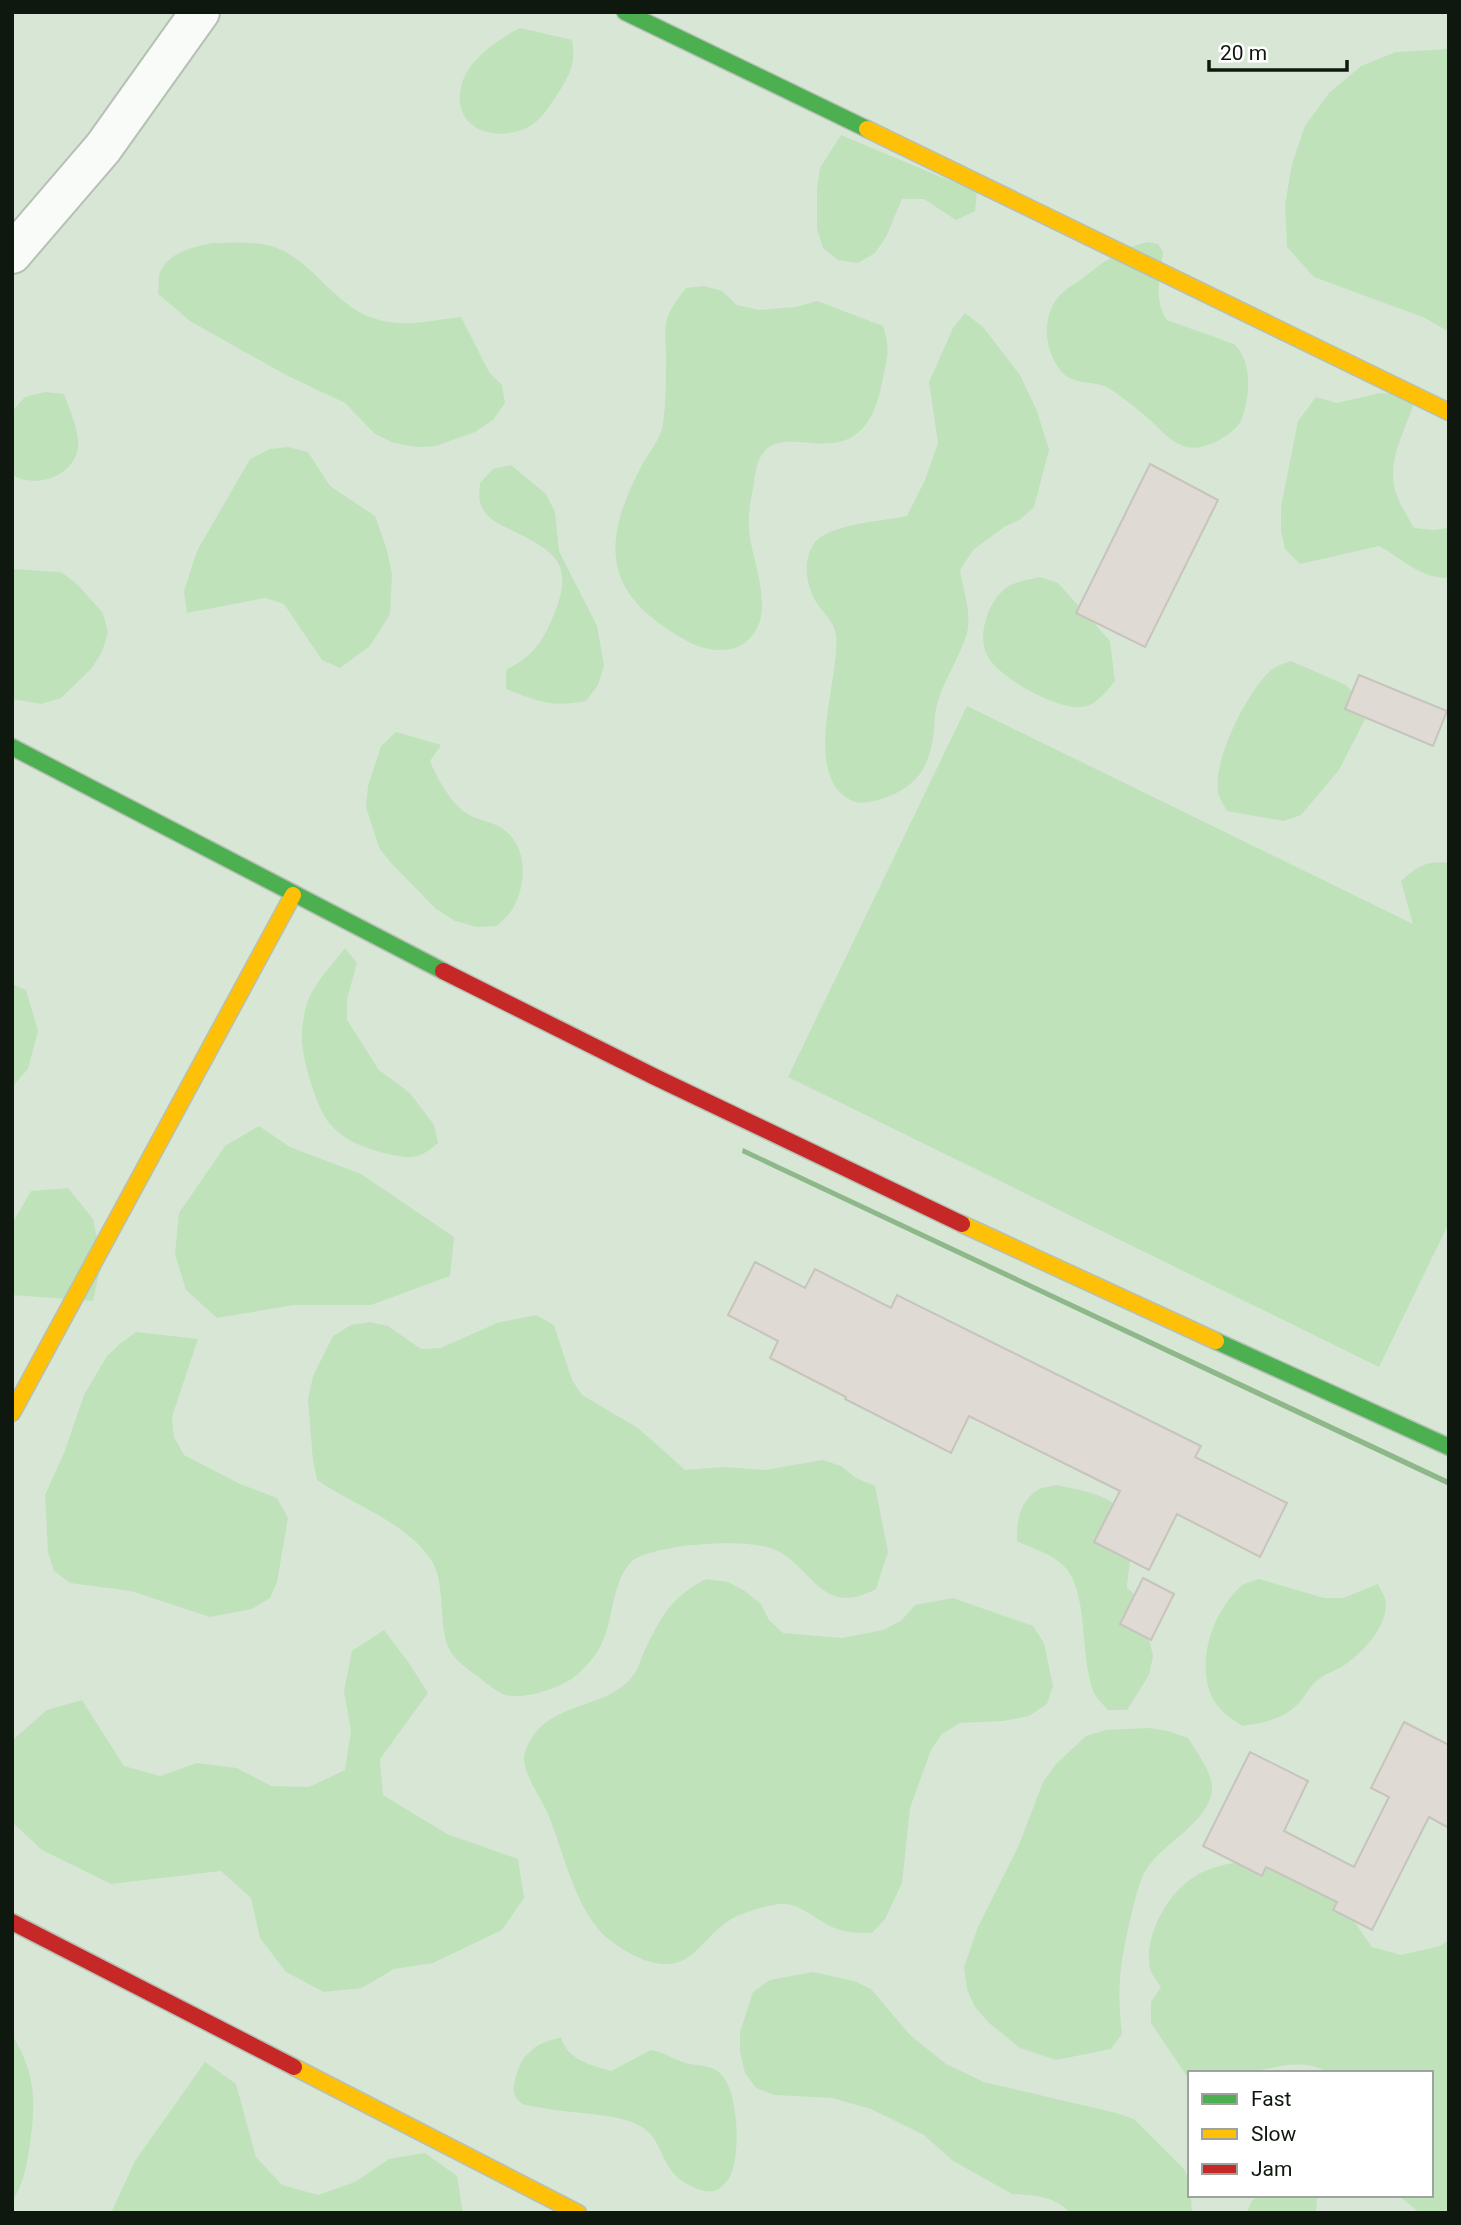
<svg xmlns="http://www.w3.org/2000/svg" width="1461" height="2225" font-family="Roboto,sans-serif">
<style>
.green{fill:#bfe2bb}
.water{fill:#8eb889}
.building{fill:#dfdad3;stroke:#c6c4bd;stroke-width:2}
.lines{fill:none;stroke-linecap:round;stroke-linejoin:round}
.street-casing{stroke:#b6c0b4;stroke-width:42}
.fast-casing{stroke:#b6c0b4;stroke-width:19}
.slow-casing{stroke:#b6c0b4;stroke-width:19}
.jam-casing{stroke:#b6c0b4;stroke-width:19}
.street{stroke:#f9fbf9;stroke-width:38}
.fast{stroke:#4caf50;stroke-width:16}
.slow{stroke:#ffc107;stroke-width:16}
.jam{stroke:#c62828;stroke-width:16}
</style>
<rect width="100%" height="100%" fill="#d8e6d6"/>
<!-- green -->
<path class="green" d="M520 28 572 40C576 65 570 74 557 95 550 105 543 117 533 124 502 145 451 132 461 87 466 61 498 39 520 28Z
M1449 49V332L1425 318 1314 277 1287 247 1285 205 1292 164 1305 126 1329 93 1361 66 1396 52Z
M841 135 977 192 975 211 956 220 924 199H902L886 237 875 253 858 263 838 260 823 248 817 229V189L820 168Z
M1148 242 1158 244 1163 252C1160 275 1153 300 1167 320L1234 344C1248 356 1250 380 1247 398 1243 421 1240 428 1219 440 1187 458 1173 442 1151 421 1139 410 1126 400 1113 391 1097 378 1075 388 1061 371 1043 349 1041 313 1062 293 1070 286 1080 281 1088 274 1107 259 1124 247 1148 242Z
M213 243C233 243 257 240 277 248 315 263 335 307 376 319 403 328 434 320 461 317L489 372 502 385 505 403 493 420 475 432 436 446 417 447 394 443 375 434 345 403 286 375 190 321 158 294C159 288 158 278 160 272 169 252 193 247 213 243Z
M704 286 722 291 737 305 759 310 796 307 817 301 883 326C891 350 887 359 882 383 862 486 788 418 763 453 757 461 755 473 754 483 751 498 748 514 749 530 752 563 778 615 747 641 732 655 704 651 687 641 605 596 599 547 641 467 648 453 660 440 663 425 666 402 666 379 666 356 666 345 664 330 667 319 671 307 678 298 686 288Z
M965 313 983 327 1020 375 1037 411 1049 450 1034 507 1021 519 1004 527 973 550 960 570C963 590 972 613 967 633 960 657 945 678 938 701 934 713 935 726 933 738 928 771 914 788 882 799 871 802 858 806 847 798 803 770 840 678 836 636 835 621 822 613 815 600 806 584 803 561 813 545 825 524 884 521 907 516L925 480 938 443 929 382 953 328Z
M45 392 64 394C69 409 80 431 78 448 73 477 36 489 12 475V411L25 397Z
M1380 393 1416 396C1408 427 1385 460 1396 493 1400 505 1408 517 1414 528L1434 530 1449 528V578C1419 578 1403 559 1379 546L1300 564 1285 549 1281 530V507L1298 421 1316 397 1337 403Z
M288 447 308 452 330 486 375 516 387 550 392 574 390 614 370 646 340 668 322 660 284 604 265 598 187 613 184 591 197 551 250 459 270 449Z
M511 465 546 494 555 512 559 551 597 626 604 666 598 685 586 701C551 708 538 701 506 689V670C531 657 541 645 552 619 576 564 557 552 509 529 497 523 486 518 481 505 478 499 480 490 480 483L493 469Z
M12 569 61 572 77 584 103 613 108 632 102 652 91 669 61 698 41 704 12 699Z
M1040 577 1058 583 1110 641 1115 681C1107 691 1099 701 1087 706 1063 714 995 677 986 653 978 634 988 602 1005 589 1014 581 1029 580 1040 577Z
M1291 661 1346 685 1361 701 1365 719 1339 770 1301 815 1284 821 1227 811C1224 805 1219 798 1218 792 1213 759 1247 692 1271 670 1276 666 1285 663 1291 661Z
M967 706 1413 924 1401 881C1416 867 1427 860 1449 863V1223L1379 1367 788 1077Z
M396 732 441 745 430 761C437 778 448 798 462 810 473 819 485 820 496 825 529 840 528 884 512 910 508 916 501 921 497 926L477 927 455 921 436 909 392 864 379 848 366 807 368 786 381 746Z
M345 948 357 963 347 999V1020L379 1070 410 1093 434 1125 438 1143C417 1161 411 1159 384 1153 364 1148 343 1140 329 1123 316 1106 304 1064 302 1043 301 1030 304 1012 308 1000 316 981 332 965 345 948Z
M12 984 26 990 38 1031 28 1069 12 1087Z
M259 1126 290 1147 361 1174 454 1237 450 1276 371 1305H294L217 1318 186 1290 175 1254 179 1213 225 1146Z
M68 1188 93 1219 102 1261 93 1301 12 1295V1224L31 1191Z
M536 1315 554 1325 572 1380 582 1395 638 1428 685 1470 724 1467 765 1470 823 1460 841 1466 856 1478 875 1486 888 1552 876 1589C820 1619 813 1565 773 1549 752 1541 715 1543 693 1545 679 1546 643 1552 632 1561 611 1582 614 1620 601 1645 597 1655 585 1667 578 1674 564 1687 521 1702 503 1694 492 1689 482 1679 473 1673 461 1664 450 1656 446 1641 440 1619 444 1583 433 1563 409 1523 353 1505 317 1480L313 1461 308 1399 313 1376 333 1336 351 1325 370 1322 388 1326 421 1349 441 1348 497 1323Z
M136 1332 198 1339 172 1417 174 1437 184 1455 240 1484 277 1498 288 1518 277 1582 270 1598 252 1609 210 1617 131 1591 70 1583 54 1571 48 1553 45 1495 64 1453 84 1395 107 1356 121 1343Z
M1057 1485C1087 1492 1132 1497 1132 1538 1132 1554 1128 1571 1127 1588L1140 1599 1153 1656 1149 1675 1127 1710H1108C1103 1704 1097 1699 1094 1693 1080 1658 1088 1598 1068 1571 1057 1555 1033 1549 1017 1541 1016 1522 1020 1500 1039 1489 1044 1487 1052 1486 1057 1485Z
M706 1579 728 1582 745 1591 761 1604 769 1620 783 1633 842 1638 883 1630 901 1621 915 1605 953 1598 1033 1626 1044 1643 1053 1686 1047 1704 1029 1716 1003 1721 960 1723 942 1734 931 1750 910 1808 902 1883 885 1919 872 1933C858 1933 848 1933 835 1928 814 1920 797 1898 773 1905 761 1908 748 1911 737 1916 697 1936 693 1984 633 1955 623 1950 606 1939 599 1930 572 1897 564 1853 548 1814 540 1796 527 1780 524 1761 523 1755 527 1746 530 1741 551 1702 605 1709 631 1678 637 1672 640 1662 643 1654 660 1619 669 1598 706 1579Z
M1259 1579 1324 1598H1343L1378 1584C1380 1589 1384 1594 1385 1599 1391 1623 1362 1654 1343 1666 1335 1671 1326 1673 1319 1679 1310 1686 1306 1695 1298 1704 1283 1719 1264 1723 1243 1726 1231 1719 1219 1711 1212 1697 1196 1662 1212 1614 1239 1588 1244 1583 1253 1581 1259 1579Z
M384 1630 409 1663 428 1693 380 1759 383 1795 447 1834 518 1859 524 1898 502 1930 433 1963 394 1969 362 1988 324 1992 286 1972 260 1938 251 1898 221 1871 111 1884 42 1850 12 1822V1745L15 1738 47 1710 82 1700 124 1766 160 1776 197 1763 237 1768 271 1786 309 1787 345 1770 351 1731 344 1691 352 1651Z
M1149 1728 1168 1731 1188 1738C1197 1753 1217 1777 1211 1796 1202 1826 1165 1842 1148 1867 1139 1880 1136 1897 1132 1912 1121 1959 1116 1985 1122 2034L1111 2049 1056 2060 1020 2048 989 2023 975 2007 967 1989 964 1967 978 1927 1019 1845 1043 1782 1056 1764 1086 1736 1106 1730Z
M1279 1860 1334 1893 1372 1947 1401 1955 1440 1946 1449 1940V2213H1420L1398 2195H1431V2073H1329C1300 2055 1271 2071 1239 2073 1223 2074 1206 2073 1190 2073V2081L1151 2023V2002L1161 1987C1157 1981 1152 1975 1150 1969 1143 1933 1172 1884 1205 1871 1227 1861 1256 1861 1279 1860Z
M813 1972 854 1981 871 1989 910 2035 946 2064 984 2082 1116 2113 1134 2119 1184 2169 1190 2182 1192 2213H1070C1056 2196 1033 2195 1013 2194L1023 2200 953 2161 924 2135 871 2109 832 2098 775 2095 756 2088 745 2073 740 2052V2032L753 1992 770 1980Z
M12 2035C37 2075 36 2104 29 2150 26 2169 23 2185 12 2201Z
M561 2037C567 2060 591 2065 611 2071L651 2050C662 2052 670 2057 680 2061 693 2067 709 2063 720 2073 739 2090 742 2159 728 2180 720 2190 713 2194 701 2190 658 2177 668 2144 642 2127 618 2112 567 2114 538 2107 531 2106 523 2106 519 2101 511 2094 514 2085 516 2076 520 2064 522 2058 532 2050 540 2042 550 2041 561 2037Z
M205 2062 236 2084 256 2157 282 2185 318 2195 355 2182 389 2159 425 2153 457 2176 463 2213H111L135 2161Z
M1259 2195H1317L1316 2213H1247L1251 2202Z"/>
<!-- water -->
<path class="water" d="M743 1148 1449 1480V1486L742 1153Z"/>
<!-- building -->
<path class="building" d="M1150 464 1218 500 1145 647 1076 613Z
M1359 675 1447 711 1433 746 1345 709Z
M755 1262 805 1288 815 1269 891 1308 897 1295 1201 1446 1195 1457 1287 1503 1260 1557 1177 1514 1149 1570 1094 1542 1120 1491 969 1416 951 1453 845 1399 846 1397 770 1358 778 1341 728 1315Z
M1143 1578 1174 1594 1151 1640 1120 1624Z
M1404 1722 1449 1745V1828L1429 1817 1372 1930 1333 1910 1337 1902 1266 1867 1262 1876 1203 1846 1250 1752 1308 1781 1284 1831 1354 1867 1389 1797 1371 1788Z"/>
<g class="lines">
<!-- street casing -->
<g class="street-casing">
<path id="street" d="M12 254 103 148 200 12"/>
</g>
<!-- fast casing -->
<g class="fast-casing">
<path id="fast" d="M625 12 867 129
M12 747 443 971
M1216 1341 1449 1447"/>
</g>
<!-- slow casing -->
<g class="slow-casing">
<path id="slow" d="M867 129 1449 412
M962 1224 1216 1341
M12 1413 293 895
M294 2067 578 2213"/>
</g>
<!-- jam casing -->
<g class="jam-casing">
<path id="jam" d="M443 971 655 1077 962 1224
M12 1922 294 2067"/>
</g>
<!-- street -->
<use href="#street" class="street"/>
<!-- fast -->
<use href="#fast" class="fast"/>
<!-- slow -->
<use href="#slow" class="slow"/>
<!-- jam -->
<use href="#jam" class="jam"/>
</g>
<!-- border -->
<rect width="1461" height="2225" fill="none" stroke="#0f180e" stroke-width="28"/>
<!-- legend -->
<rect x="1188" y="2071" width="245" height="126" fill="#ffffff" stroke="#9fa39f" stroke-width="2"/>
<rect x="1202" y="2094" width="35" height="10" fill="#4caf50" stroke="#9fa39f" stroke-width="2"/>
<text x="1251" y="2106" font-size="21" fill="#0f180e">Fast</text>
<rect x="1202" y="2129" width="35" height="10" fill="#ffc107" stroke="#9fa39f" stroke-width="2"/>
<text x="1251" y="2141" font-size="21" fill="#0f180e">Slow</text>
<rect x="1202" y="2164" width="35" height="10" fill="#c62828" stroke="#9fa39f" stroke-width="2"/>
<text x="1251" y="2176" font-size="21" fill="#0f180e">Jam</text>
<!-- scale -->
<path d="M1209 60v10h138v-10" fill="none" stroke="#0f180e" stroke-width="3.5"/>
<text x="1220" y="60" font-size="21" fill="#0f180e" stroke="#ffffff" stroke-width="5" paint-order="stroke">20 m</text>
</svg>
